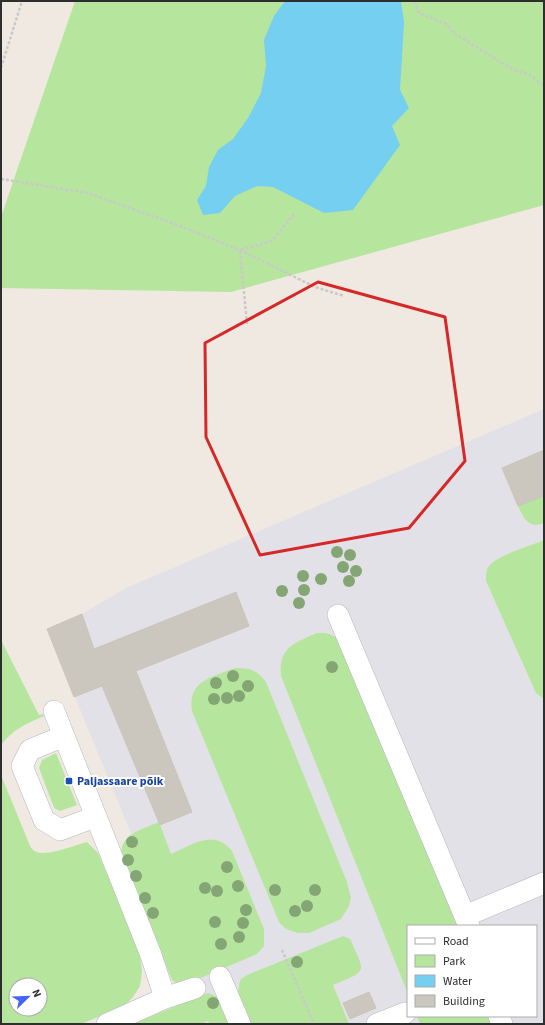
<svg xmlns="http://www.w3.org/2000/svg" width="545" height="1025" font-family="'Source Sans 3',sans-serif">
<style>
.industrial{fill:#e3e1e8;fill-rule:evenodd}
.green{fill:#b6e59e;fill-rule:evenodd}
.water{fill:#75cff0}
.building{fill:#cbc7bf;stroke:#cbc5ba}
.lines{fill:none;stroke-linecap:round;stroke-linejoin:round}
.minor-casing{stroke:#b4b7c1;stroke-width:22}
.path{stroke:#c9c9c9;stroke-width:2.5;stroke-dasharray:3 2;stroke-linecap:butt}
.minor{stroke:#fff;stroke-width:21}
.tree{fill:#84a574}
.marked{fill:none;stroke:#d62828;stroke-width:3;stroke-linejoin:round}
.transit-dot{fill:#1a4fb4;stroke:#fff;stroke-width:1.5}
.labels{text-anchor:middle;stroke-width:4;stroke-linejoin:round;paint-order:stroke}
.transit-label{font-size:12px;font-weight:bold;fill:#164399;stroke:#fff;text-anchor:start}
</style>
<rect width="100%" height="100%" fill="#efe9e1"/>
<!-- industrial -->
<path class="industrial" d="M544 409V1024H201L208 1021 47 629 82 614 126 588ZM408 926H536V1016H408Z"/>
<!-- green -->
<path class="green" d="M75 1H544V205L231 292 1 288V217Z
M544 496V523C529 529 524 519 518 506Z
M544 540V699L536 693 486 581C486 576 486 570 489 566 498 555 530 546 544 540Z
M317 633H326L336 637 460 926H408V994L281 676C278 648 294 643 317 633Z
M1 640 39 715 43 714 44 716C27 723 12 730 1 745Z
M235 668C250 668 257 670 266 682L347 882 351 898 349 906 341 919 309 933H298L286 929 279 922 192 711C187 681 212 677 235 668Z
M56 753 77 805 60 811 54 808 39 768 42 760Z
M1 775 28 841C29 844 31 848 33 850 42 859 75 845 87 842L98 853 139 948 142 971 140 986 133 997 123 1007 81 1024H1ZM16 985H40V1009H16Z
M159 822 171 854C192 845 214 828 232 851L264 929V946L257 954 184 985H178L172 980 121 855C121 833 141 830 159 822Z
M343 936 350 939C366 974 368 970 333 985L349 1024H250L238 994 240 980 247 975Z
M208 993C222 996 225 1012 230 1024H210L208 1021 201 1024H132Z
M417 1016H491L494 1024H420Z"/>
<!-- water -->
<path class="water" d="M285 1H401L404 22 400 90 409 108 392 126 400 145 353 210 324 213 273 187 257 186 235 196 220 213 203 215 197 200 206 186 209 167 218 150 233 139 248 118 261 93 266 66 264 40 274 16Z"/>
<!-- building -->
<path class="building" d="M544 450V496L518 506 502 468Z
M236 592 249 626 136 671 192 812 160 825 102 686 74 697 47 629 82 614 94 649Z
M369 992 376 1008 350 1019 343 1003Z"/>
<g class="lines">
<!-- minor casing -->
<g class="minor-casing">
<path id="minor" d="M338 615 469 926
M54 711 151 955 165 998
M64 736 30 750 22 766 44 820 60 830 95 817
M465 916 544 883
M220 977 240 1024
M499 1016 502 1024
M107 1024 165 998 195 988
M377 1024 405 1013"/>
</g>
<!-- path -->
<path class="path" d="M414 1 419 13 446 24 455 34 514 70 528 74 544 86
M1 68 22 1
M1 179 88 193 172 223 240 250 315 287 344 296
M247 324 240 250 272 241 294 214
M282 950 314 1024"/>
<!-- minor -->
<use href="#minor" class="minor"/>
</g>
<!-- trees -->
<g class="tree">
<circle cx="337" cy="552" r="6"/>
<circle cx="350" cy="555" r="6"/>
<circle cx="343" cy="567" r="6"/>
<circle cx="356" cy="571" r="6"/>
<circle cx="303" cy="576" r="6"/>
<circle cx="321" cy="579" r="6"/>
<circle cx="349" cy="581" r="6"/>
<circle cx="304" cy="590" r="6"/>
<circle cx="282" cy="591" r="6"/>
<circle cx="299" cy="603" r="6"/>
<circle cx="332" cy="667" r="6"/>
<circle cx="233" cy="676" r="6"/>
<circle cx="216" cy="683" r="6"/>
<circle cx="248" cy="686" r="6"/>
<circle cx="239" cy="696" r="6"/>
<circle cx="227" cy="698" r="6"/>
<circle cx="214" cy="699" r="6"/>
<circle cx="132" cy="842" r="6"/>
<circle cx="128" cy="860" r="6"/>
<circle cx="227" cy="867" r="6"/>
<circle cx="136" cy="876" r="6"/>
<circle cx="238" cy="886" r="6"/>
<circle cx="205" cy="888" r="6"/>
<circle cx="275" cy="890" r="6"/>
<circle cx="315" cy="890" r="6"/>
<circle cx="217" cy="891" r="6"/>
<circle cx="145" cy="898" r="6"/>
<circle cx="307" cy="906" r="6"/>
<circle cx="246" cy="910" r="6"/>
<circle cx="295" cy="911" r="6"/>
<circle cx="153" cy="913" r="6"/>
<circle cx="215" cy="922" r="6"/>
<circle cx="243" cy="923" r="6"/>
<circle cx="239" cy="937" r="6"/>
<circle cx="221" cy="944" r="6"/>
<circle cx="297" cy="962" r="6"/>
<circle cx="213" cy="1003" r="6"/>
</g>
<!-- marked area -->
<path class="marked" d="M318 282 445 317 465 461 409 528 260 555 206 437 205 343Z"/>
<!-- markers -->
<rect class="transit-dot" x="65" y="777" width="8" height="8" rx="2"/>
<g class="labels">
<!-- transit labels -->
<g class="transit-label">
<text x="77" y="785">Paljassaare põik</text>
</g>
</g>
<!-- border -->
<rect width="545" height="1025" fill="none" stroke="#2e2e2e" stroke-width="4"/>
<!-- legend -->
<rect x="407" y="925" width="130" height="92" fill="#ffffff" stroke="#ababab"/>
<rect x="415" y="938" width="20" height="6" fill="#ffffff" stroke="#ababab"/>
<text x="443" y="945" font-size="12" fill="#2e2e2e">Road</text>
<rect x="415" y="955" width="20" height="12" fill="#b6e59e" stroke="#ababab"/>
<text x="443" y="965" font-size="12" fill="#2e2e2e">Park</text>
<rect x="415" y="975" width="20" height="12" fill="#75cff0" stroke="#ababab"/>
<text x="443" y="985" font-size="12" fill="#2e2e2e">Water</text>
<rect x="415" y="995" width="20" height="12" fill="#cbc7bf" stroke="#ababab"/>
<text x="443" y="1005" font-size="12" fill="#2e2e2e">Building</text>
<!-- north arrow -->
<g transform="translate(28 997) rotate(67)"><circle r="19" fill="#ffffff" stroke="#ababab"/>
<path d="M0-3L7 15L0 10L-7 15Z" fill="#4264fb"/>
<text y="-6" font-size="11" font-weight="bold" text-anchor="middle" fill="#2e2e2e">N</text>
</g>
</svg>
